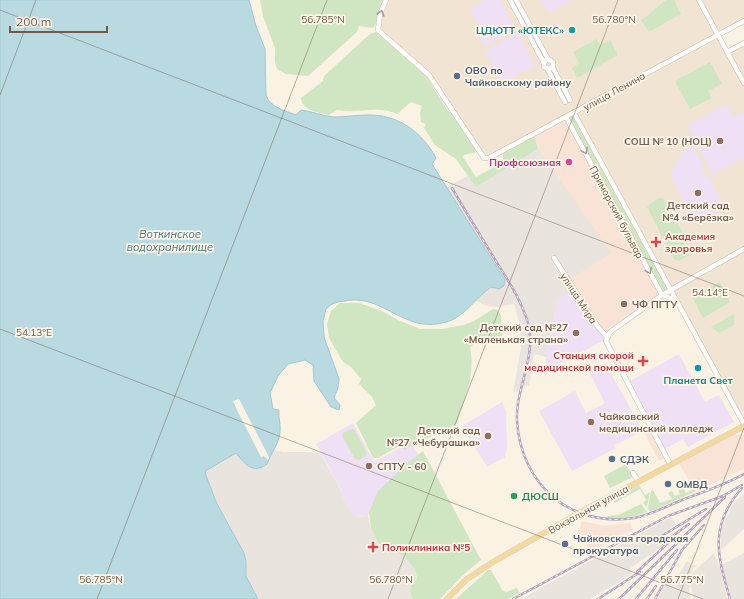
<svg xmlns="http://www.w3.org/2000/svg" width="744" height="599" font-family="Mulish,sans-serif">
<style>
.residential{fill:#f1e4d2}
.commercial{fill:#f9e3d7}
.industrial{fill:#e9e4dd}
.education{fill:#efe0f6}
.green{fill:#d0e6c3}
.water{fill:#b9dae1;stroke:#a1c9d2}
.pier{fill:#faf2e3}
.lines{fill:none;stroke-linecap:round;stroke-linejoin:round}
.minor-casing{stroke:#c9baab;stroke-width:5.5}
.major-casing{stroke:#d7d1cd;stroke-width:6}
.minor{stroke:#fff;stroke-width:4.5}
.major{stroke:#f3d8a0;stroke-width:5.5}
.rail-casing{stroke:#b5a3c2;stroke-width:2.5}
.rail{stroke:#fdf6e9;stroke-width:1;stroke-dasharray:3;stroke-linecap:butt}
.oneway{stroke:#a99c93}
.ticks{fill:none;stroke:#6f5a4b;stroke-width:1;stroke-opacity:0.45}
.culture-dot{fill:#0f9aa8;stroke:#fdf6e9;stroke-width:1.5}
.service-dot{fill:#5c6f8a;stroke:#fdf6e9;stroke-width:1.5}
.education-dot{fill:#8d6e63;stroke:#fdf6e9;stroke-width:1.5}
.hotel-dot{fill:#d1479c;stroke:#fdf6e9;stroke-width:1.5}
.health-dot{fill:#e0444e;stroke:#fdf6e9;stroke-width:1.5}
.leisure-dot{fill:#2e9e5b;stroke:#fdf6e9;stroke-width:1.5}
.labels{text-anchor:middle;stroke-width:3.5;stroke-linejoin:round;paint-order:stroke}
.culture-label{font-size:10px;font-weight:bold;fill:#0d838f;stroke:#fdf6e9;text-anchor:end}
.service-label{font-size:10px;font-weight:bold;fill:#4e5e75;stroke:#fdf6e9;text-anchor:start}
.street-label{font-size:10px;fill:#6f5a4b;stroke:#fdf6e9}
.education-label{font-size:10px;font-weight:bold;fill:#785e54;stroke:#fdf6e9;text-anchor:end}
.hotel-label{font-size:10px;font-weight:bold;fill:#b23c85;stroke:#fdf6e9;text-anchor:end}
.health-label{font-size:10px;font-weight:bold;fill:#be3a42;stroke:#fdf6e9;text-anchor:start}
.leisure-label{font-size:10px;font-weight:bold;fill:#27864d;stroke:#fdf6e9;text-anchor:start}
.water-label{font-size:11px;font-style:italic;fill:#477581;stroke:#fdf6e9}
.ticks-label{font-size:10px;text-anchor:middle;fill:#6f5a4b;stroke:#fdf6e9;stroke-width:3.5;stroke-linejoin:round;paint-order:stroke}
</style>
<rect width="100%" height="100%" fill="#faf2e3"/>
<!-- residential -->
<path class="residential" d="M386 0H744V21L717 35 744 83V412L740 410 718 377 574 113 500 152 484 158 429 75 378 30Z
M744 44V78L731 55 733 51Z"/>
<!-- commercial -->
<path class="commercial" d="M565 119 661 295 608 329 607 334 599 326 572 284V278L611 253 604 244 538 149 534 136Z
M648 428 665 458 659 461 643 430Z
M736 434 744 435V469L696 491 679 464Z
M582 521 606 526 630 523 633 530 590 551 579 531Z"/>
<!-- industrial -->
<path class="industrial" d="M538 149 599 235 604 244 612 253 572 278V284L569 286 572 291 557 300 546 357 534 354 529 385 513 393 521 348 520 326 514 304 499 307 486 306 476 300 479 295 493 286 495 287 502 275 447 187 469 175 476 187Z
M274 450 283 452H313L321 454 342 492 341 494 355 517 368 516 371 528 378 543 404 556 415 570 417 578 413 582 410 594 413 599H258L246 576V562L241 547 218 506 205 473 206 470 236 453 252 469H258L266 465Z
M744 494V529L721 550V529L733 504Z
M671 517 676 525 662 533 667 543 629 569 632 574 590 599H521Z
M714 553 719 566 744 553V599H729L720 569 727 599H694L691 585 693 572Z
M687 561 693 566 698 564 693 569 691 578 689 592 691 599H658L666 579 674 582Z"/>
<!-- education -->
<path class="education" d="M485 0H500L515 29 484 47 480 39 482 33 470 9Z
M541 0H572L549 13Z
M518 33 535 66 502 83 485 51Z
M727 104 734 117 744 112V158L713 174 687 125Z
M693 146 704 166 701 168 704 174 711 180 725 208 695 224 670 174 683 151Z
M572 291 597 328 606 337 605 340 549 369 546 363V356L557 300Z
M679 354 705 402 719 395 734 422 688 447 683 439 665 449 630 381Z
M605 363 643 431 615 445 616 448 572 471 539 411 575 391 586 413 605 403 589 372Z
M502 402 506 411 507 446 505 457 487 467 462 426Z
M353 423 374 462 411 442 421 460 387 480V483L368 516 355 517 341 494 342 491 316 444Z"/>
<!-- green -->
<path class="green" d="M260 0H385L375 26 372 28 359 26 357 32 308 76 286 74 277 69 275 62V48L263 16Z
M666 0H674L681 14 649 32 641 20C651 14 657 6 666 0Z
M376 32 426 76 449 112H451L477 152 464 155 463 157 476 177 500 164 503 161V153L534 136 538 149 476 187 456 159 435 145 424 128 426 124 421 122 420 113 422 106 411 102 397 114C378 105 357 114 337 110L329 115C318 112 302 111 301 98L323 81 324 76 370 34Z
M597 39 600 45 610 40 618 55 577 78 572 68 579 63 573 52Z
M710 62 722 84 708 91 712 98 690 109 675 81Z
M574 113 670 290 662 295 566 117Z
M658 198H663L686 238 684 240 686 248 693 251V253L679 261 674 259 647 207Z
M720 282 730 302 703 318 692 297Z
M340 303H359L382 311 398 320 420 329H442L464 325 474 321 493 309 498 310 501 316 502 337 500 340C490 339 477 339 470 348 476 373 464 400 457 424L405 449 399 446 378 458H373L356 423 376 405 372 397 359 384 361 379 351 367 343 362 329 338 327 324 331 311Z
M734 314V325L719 333 711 327Z
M351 429H354L367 453 366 456 359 460 355 459 342 436 343 433Z
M423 451 481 560 463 575 440 599H413C408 591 410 585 417 578L415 570 404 556 378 543 371 528 369 512 378 491 407 463Z
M626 464 633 477 610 488 604 476Z
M679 479 686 493 694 489 696 491 650 512 648 508 651 491 653 490 660 503 672 499 668 493 672 491 675 496 680 494 675 482Z
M639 485 645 495 650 492 647 507 643 503 646 500 640 489 615 503 613 500Z
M641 504 647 512C634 517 622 519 608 518L607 516 618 515Z
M488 570H491L503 591 506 592 517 588 519 593 508 599H456Z"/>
<!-- water -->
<path class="water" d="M0 0H249L256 26 265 49 266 95C269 107 286 111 296 115L301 110C312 111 322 116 334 117 345 117 356 115 367 115 398 114 422 132 436 158L432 164 505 280 504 286 499 289 491 287C474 299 464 319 442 323 430 326 417 324 406 319 385 310 369 296 345 301 337 302 332 303 326 309L323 321 324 337 339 379 338 388 334 398 340 405 339 410 331 407 314 381 313 365 305 360 288 364 278 376 270 393 273 409 279 410C278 418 281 424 280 432 279 444 271 453 267 464 253 475 245 464 236 453L207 470 205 473 217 504 244 553 246 562V576L258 599H0Z"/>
<!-- pier -->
<path class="pier" d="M239 399 269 457 268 460 264 456 261 457 237 410 233 401Z"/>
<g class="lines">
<!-- minor casing -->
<g class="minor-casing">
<path id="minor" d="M386 0 380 14 378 30 429 75 484 158H489L500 152 744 21
M510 0 544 63V67L549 69 553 66V62L550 60H546L544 63
M516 0 548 59
M699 0 744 83
M727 52 744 43
M553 68 570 100
M548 70 565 102
M574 113 743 422
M566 117 662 295 675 300
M554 258 598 327 607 337
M670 464 606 341 610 332 662 295 744 249
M633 473 638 481"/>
</g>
<!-- major casing -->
<g class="major-casing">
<path id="major" d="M447 599 467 579 493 562 579 513 744 426"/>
</g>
<!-- minor -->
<use href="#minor" class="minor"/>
<!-- major -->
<use href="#major" class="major"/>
<!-- rail casing -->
<g class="rail-casing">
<path id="rail" d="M452 188C466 212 480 235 494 258 507 279 521 299 528 323 537 357 515 389 517 421 521 485 571 528 634 518 651 515 667 506 682 500 703 492 724 485 744 474
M660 537 706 509
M663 543 689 524
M637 572 669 542
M513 599 668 516 723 496 742 485
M598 599 640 572
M619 599 725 497
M636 599 677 550
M647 599 656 586
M655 599 682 550 704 525
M730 599C717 555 709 525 742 488"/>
</g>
<!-- rail -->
<use href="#rail" class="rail"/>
</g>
<!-- one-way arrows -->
<defs><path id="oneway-chevron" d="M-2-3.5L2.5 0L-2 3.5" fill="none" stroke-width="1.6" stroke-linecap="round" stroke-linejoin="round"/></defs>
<g class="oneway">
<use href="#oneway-chevron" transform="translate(381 13) rotate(-72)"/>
<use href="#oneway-chevron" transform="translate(585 151) rotate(62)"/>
<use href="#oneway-chevron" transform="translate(649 271) rotate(62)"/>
</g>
<!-- ticks -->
<path class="ticks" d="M0 10 744 296M0 95 36 0M0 329 703 599M97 599 327 0M388 599 618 0M678 599 744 428"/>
<!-- markers -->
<g class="culture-dot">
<circle cx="572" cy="30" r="4"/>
<circle cx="698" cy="368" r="4"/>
</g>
<g class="service-dot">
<circle cx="457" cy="76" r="4"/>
<circle cx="612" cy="459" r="4"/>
<circle cx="668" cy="484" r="4"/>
<circle cx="565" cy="544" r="4"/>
</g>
<g class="education-dot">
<circle cx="720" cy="141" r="4"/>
<circle cx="698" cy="193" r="4"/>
<circle cx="624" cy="304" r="4"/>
<circle cx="576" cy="333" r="4"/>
<circle cx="591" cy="422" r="4"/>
<circle cx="488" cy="436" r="4"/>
<circle cx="369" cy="466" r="4"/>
</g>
<circle class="hotel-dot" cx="569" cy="162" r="4"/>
<g class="health-dot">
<path d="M654 236h4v4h4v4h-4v4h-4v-4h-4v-4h4z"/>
<path d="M641 355h4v4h4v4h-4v4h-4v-4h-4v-4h4z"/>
<path d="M371 541h4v4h4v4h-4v4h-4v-4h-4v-4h4z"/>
</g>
<circle class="leisure-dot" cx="514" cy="496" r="4"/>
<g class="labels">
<!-- culture labels -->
<g class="culture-label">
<text x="564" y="34">ЦДЮТТ «ЮТЕКС»</text>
<text x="698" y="384" text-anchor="middle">Планета Свет</text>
</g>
<!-- service labels -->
<g class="service-label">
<text x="465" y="74">ОВО по<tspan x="465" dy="12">Чайковскому району</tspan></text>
<text x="620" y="463">СДЭК</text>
<text x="676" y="488">ОМВД</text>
<text x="573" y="542">Чайковская городская<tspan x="573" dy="12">прокуратура</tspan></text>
</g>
<!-- street labels -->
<g class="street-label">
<text transform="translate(614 91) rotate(-29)" y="4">улица Ленина</text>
<text transform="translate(617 212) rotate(62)" y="4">Приморский бульвар</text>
<text transform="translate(579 298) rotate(57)" y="4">улица Мира</text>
<text transform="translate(588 509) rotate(-29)" y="4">Вокзальная улица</text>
</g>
<!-- education labels -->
<g class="education-label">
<text x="712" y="145">СОШ № 10 (НОЦ)</text>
<text x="698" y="209" text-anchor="middle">Детский сад<tspan x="698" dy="12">№4 «Берёзка»</tspan></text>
<text x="632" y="308" text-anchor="start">ЧФ ПГТУ</text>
<text x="568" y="331">Детский сад №27<tspan x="568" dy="12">«Маленькая страна»</tspan></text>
<text x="599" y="420" text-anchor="start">Чайковский<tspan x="599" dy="12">медицинский колледж</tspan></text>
<text x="480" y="434">Детский сад<tspan x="480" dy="12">№27 «Чебурашка»</tspan></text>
<text x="377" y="470" text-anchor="start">СПТУ - 60</text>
</g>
<!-- hotel labels -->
<g class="hotel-label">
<text x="561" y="166">Профсоюзная</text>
</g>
<!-- health labels -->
<g class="health-label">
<text x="665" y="240">Академия<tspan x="665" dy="12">здоровья</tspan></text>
<text x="634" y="359" text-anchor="end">Станция скорой<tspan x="634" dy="12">медицинской помощи</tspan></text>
<text x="382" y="551">Поликлиника №5</text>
</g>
<!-- leisure labels -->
<g class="leisure-label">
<text x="522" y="500">ДЮСШ</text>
</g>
<!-- water labels -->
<g class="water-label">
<text x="170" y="238">Воткинское<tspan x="170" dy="13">водохранилище</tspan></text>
</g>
</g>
<g class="ticks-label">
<text x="323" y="23">56.785°N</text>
<text x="614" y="23">56.780°N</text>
<text x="710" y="296">54.14°E</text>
<text x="34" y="336">54.13°E</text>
<text x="101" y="583">56.785°N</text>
<text x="391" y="583">56.780°N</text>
<text x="682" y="583">56.775°N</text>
</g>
<!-- scale -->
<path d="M10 26v6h97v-6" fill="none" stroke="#6f5a4b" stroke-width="2"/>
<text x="16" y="26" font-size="12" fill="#6f5a4b" stroke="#fdf6e9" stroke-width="3" paint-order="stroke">200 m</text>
</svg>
